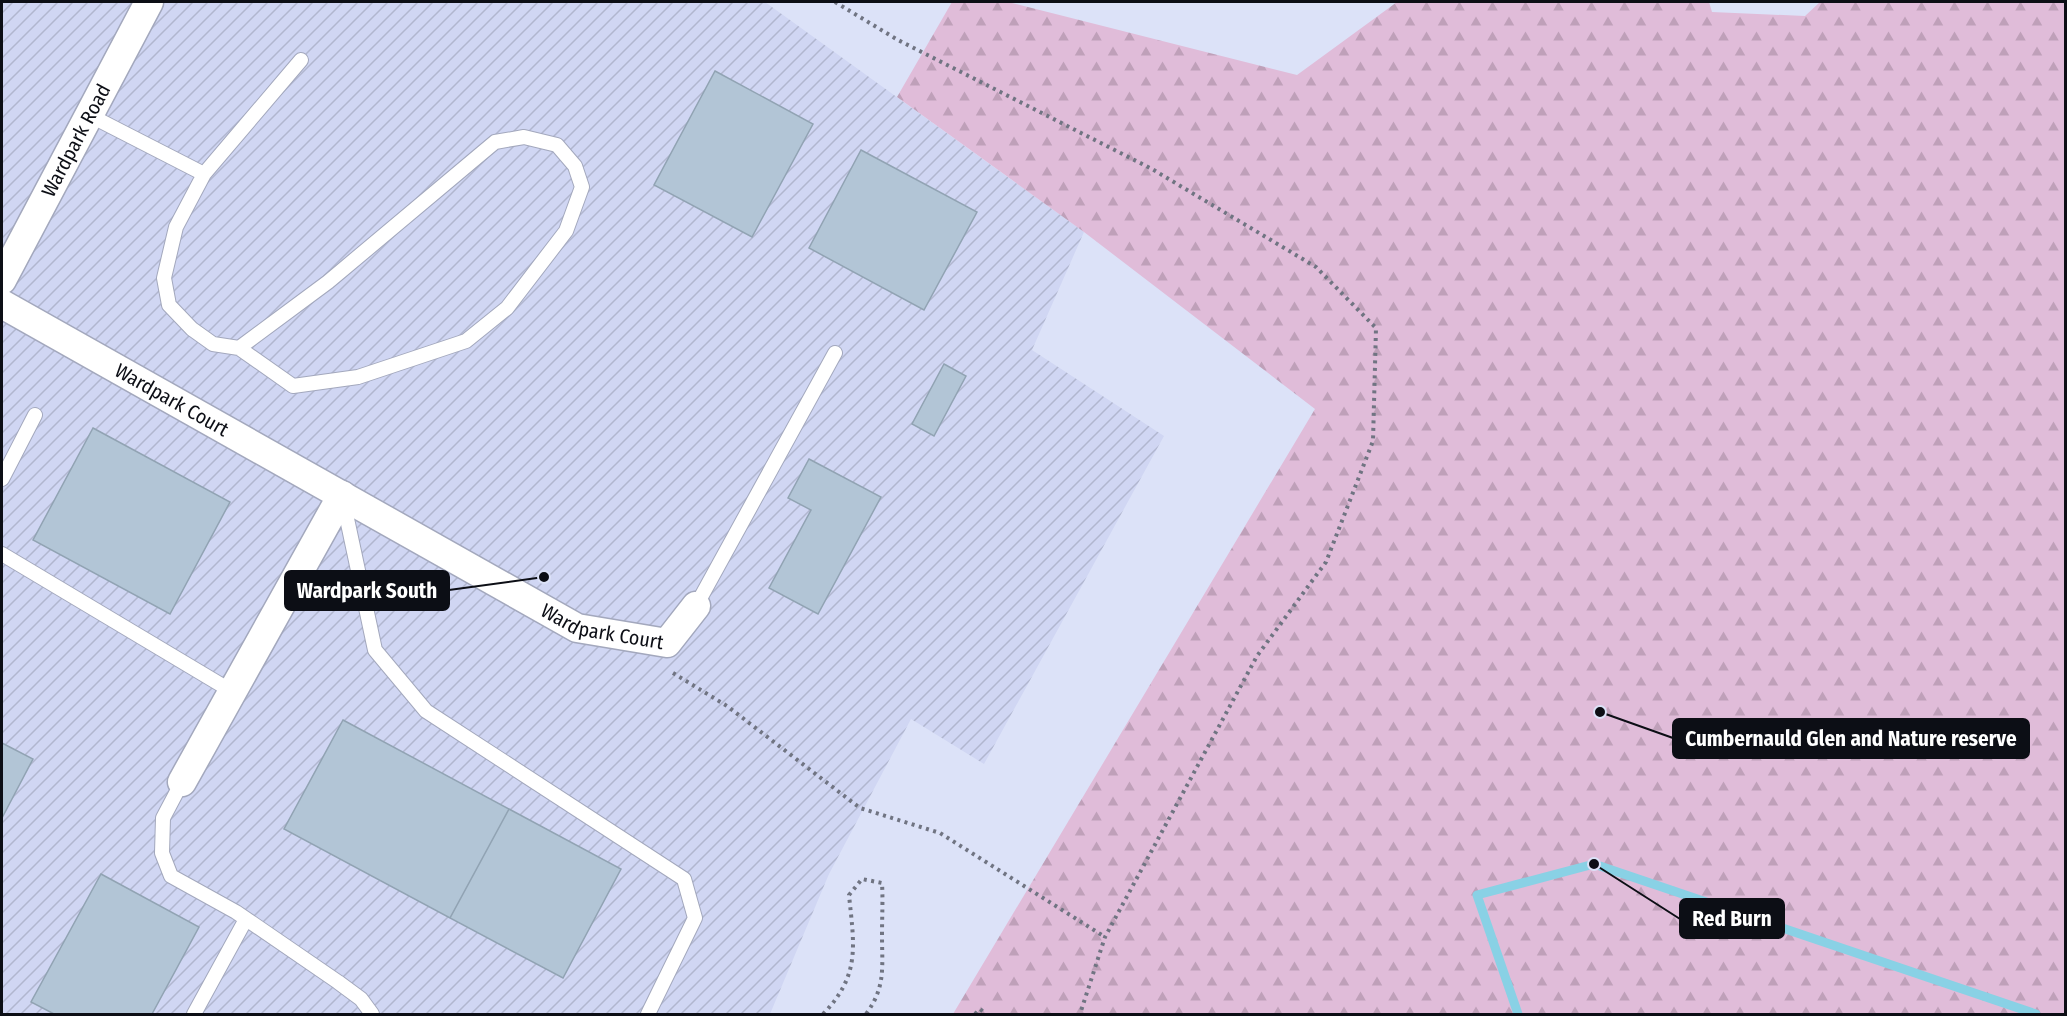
<svg xmlns="http://www.w3.org/2000/svg" width="2067" height="1016" font-family="'Fira Sans Condensed',sans-serif">
<style>
.industrial{fill:url(#industrial-furrows)}
.forest{fill:url(#forest-firs)}
.lines{fill:none;stroke-linecap:round;stroke-linejoin:round}
.stream{stroke:#89d1e5;stroke-width:9}
.building{fill:#b2c5d6;stroke:#91a3b3;stroke-width:1.5}
.lane-casing{stroke:#a3a8bd;stroke-width:16}
.street-casing{stroke:#a3a8bd;stroke-width:31}
.path{stroke:#707482;stroke-width:4;stroke-dasharray:3 4.5;stroke-linecap:butt}
.lane{stroke:#fff;stroke-width:14}
.street{stroke:#fff;stroke-width:28}
.labels{text-anchor:middle;stroke-width:5;stroke-linejoin:round;paint-order:stroke}
.street-label{font-size:20px;fill:#0c0e15;stroke:#dce2f8}
.leader{fill:none;stroke:#0c0e15;stroke-width:2}
.callout-dot{fill:#0c0e15;stroke:#dce2f8;stroke-width:2}
.callout{fill:#0c0e15;stroke:#0c0e15;stroke-width:2}
.callout-label{font-size:21px;text-anchor:middle;font-weight:bold;fill:#fff}
</style>
<defs>
<pattern id="industrial-furrows" width="10" height="10" patternUnits="userSpaceOnUse" patternTransform="scale(1.5)"><rect width="10" height="10" fill="#d0d6f3"/><path d="M-1 1l2-2M0 10L10 0M9 11l2-2" fill="none" stroke="#b1b6cf"/></pattern>
<pattern id="forest-firs" width="22" height="20" patternUnits="userSpaceOnUse" patternTransform="scale(1.5)"><rect width="22" height="20" fill="#e0bcd9"/><path d="M5 1l3.5 6h-7zM16 11l3.5 6h-7z" fill="#bfa0b9"/></pattern>
</defs>
<rect width="100%" height="100%" fill="#dce2f8"/>
<!-- industrial -->
<path class="industrial" d="M2 2H765L1084 232 1032 350 1164 436 984 764 911 719 829 874 770 1014H2Z"/>
<!-- forest -->
<path class="forest" d="M952 2H1008L1297 75 1397 2H1709L1712 12 1805 16 1820 2H2065V1014H953L1315 409 1084 232 897 97Z"/>
<g class="lines">
<!-- stream -->
<path class="stream" d="M1518 1014 1477 895 1594 864 2036 1014"/>
</g>
<!-- building -->
<path class="building" d="M715 71 813 124 752 237 654 185Z
M861 150 977 212 924 310 809 248Z
M944 364 966 376 934 436 912 424Z
M93 428 230 502 170 614 33 540Z
M809 459 881 497 818 614 769 588 811 510 788 498Z
M343 720 509 809 450 918 284 829Z
M2 743 33 759 2 818Z
M509 809 621 869 563 978 450 918Z
M101 874 199 927 152 1014H54L31 1002Z"/>
<g class="lines">
<!-- lane casing -->
<g class="lane-casing">
<path id="lane" d="M89 115 204 174 301 60
M204 174 176 227 164 278 169 305 192 329 213 344 239 348 293 386 358 377 466 341 507 308 566 231 582 187 575 166 557 145 524 137 495 142 328 282 239 348
M2 479 35 415
M343 500 375 650 426 711 684 879 695 918 648 1014
M2 554 233 692
M696 606 835 353
M182 782 163 818 162 853 171 876 236 912 338 982 361 999 372 1014
M194 1014 246 919"/>
</g>
<!-- street casing -->
<g class="street-casing">
<g id="street">
<path id="s1" d="M2 280 149 2"/>
<path id="s2" d="M2 304 577 628 667 643 696 606"/>
<path d="M182 782 342 495"/>
</g>
</g>
<!-- path -->
<path class="path" d="M835 2 898 40 1152 169 1316 267 1376 328 1373 441 1326 562 1257 656 1105 937 1080 1014
M673 673 727 706 860 808 940 833 1105 937
M823 1014C861 975 854 945 849 895L862 879 882 883C883 900 882 917 882 935 882 967 886 987 866 1014
M975 1014 980 1009 986 1014"/>
<!-- lane -->
<use href="#lane" class="lane"/>
<!-- street -->
<use href="#street" class="street"/>
</g>
<g class="labels">
<!-- street labels -->
<g class="street-label">
<text dy="7" stroke="none"><textPath href="#s1" startOffset="158">Wardpark Road</textPath></text>
<text dy="7" stroke="none"><textPath href="#s2" startOffset="195">Wardpark Court</textPath></text>
<text dy="7" stroke="none"><textPath href="#s2" startOffset="684">Wardpark Court</textPath></text>
</g>
</g>
<!-- callouts -->
<path class="leader" d="M544 577L449 590M1600 712L1673 738M1594 864L1680 919"/>
<g class="callout-dot">
<circle cx="544" cy="577" r="6"/>
<circle cx="1600" cy="712" r="6"/>
<circle cx="1594" cy="864" r="6"/>
</g>
<g class="callout">
<rect x="285" y="571" width="164" height="39" rx="6"/>
<rect x="1673" y="719" width="356" height="39" rx="6"/>
<rect x="1680" y="899" width="104" height="39" rx="6"/>
</g>
<g class="callout-label">
<text x="367" y="598">Wardpark South</text>
<text x="1851" y="746">Cumbernauld Glen and Nature reserve</text>
<text x="1732" y="926">Red Burn</text>
</g>
<!-- border -->
<rect width="2067" height="1016" fill="none" stroke="#0c0e15" stroke-width="6"/>
</svg>
